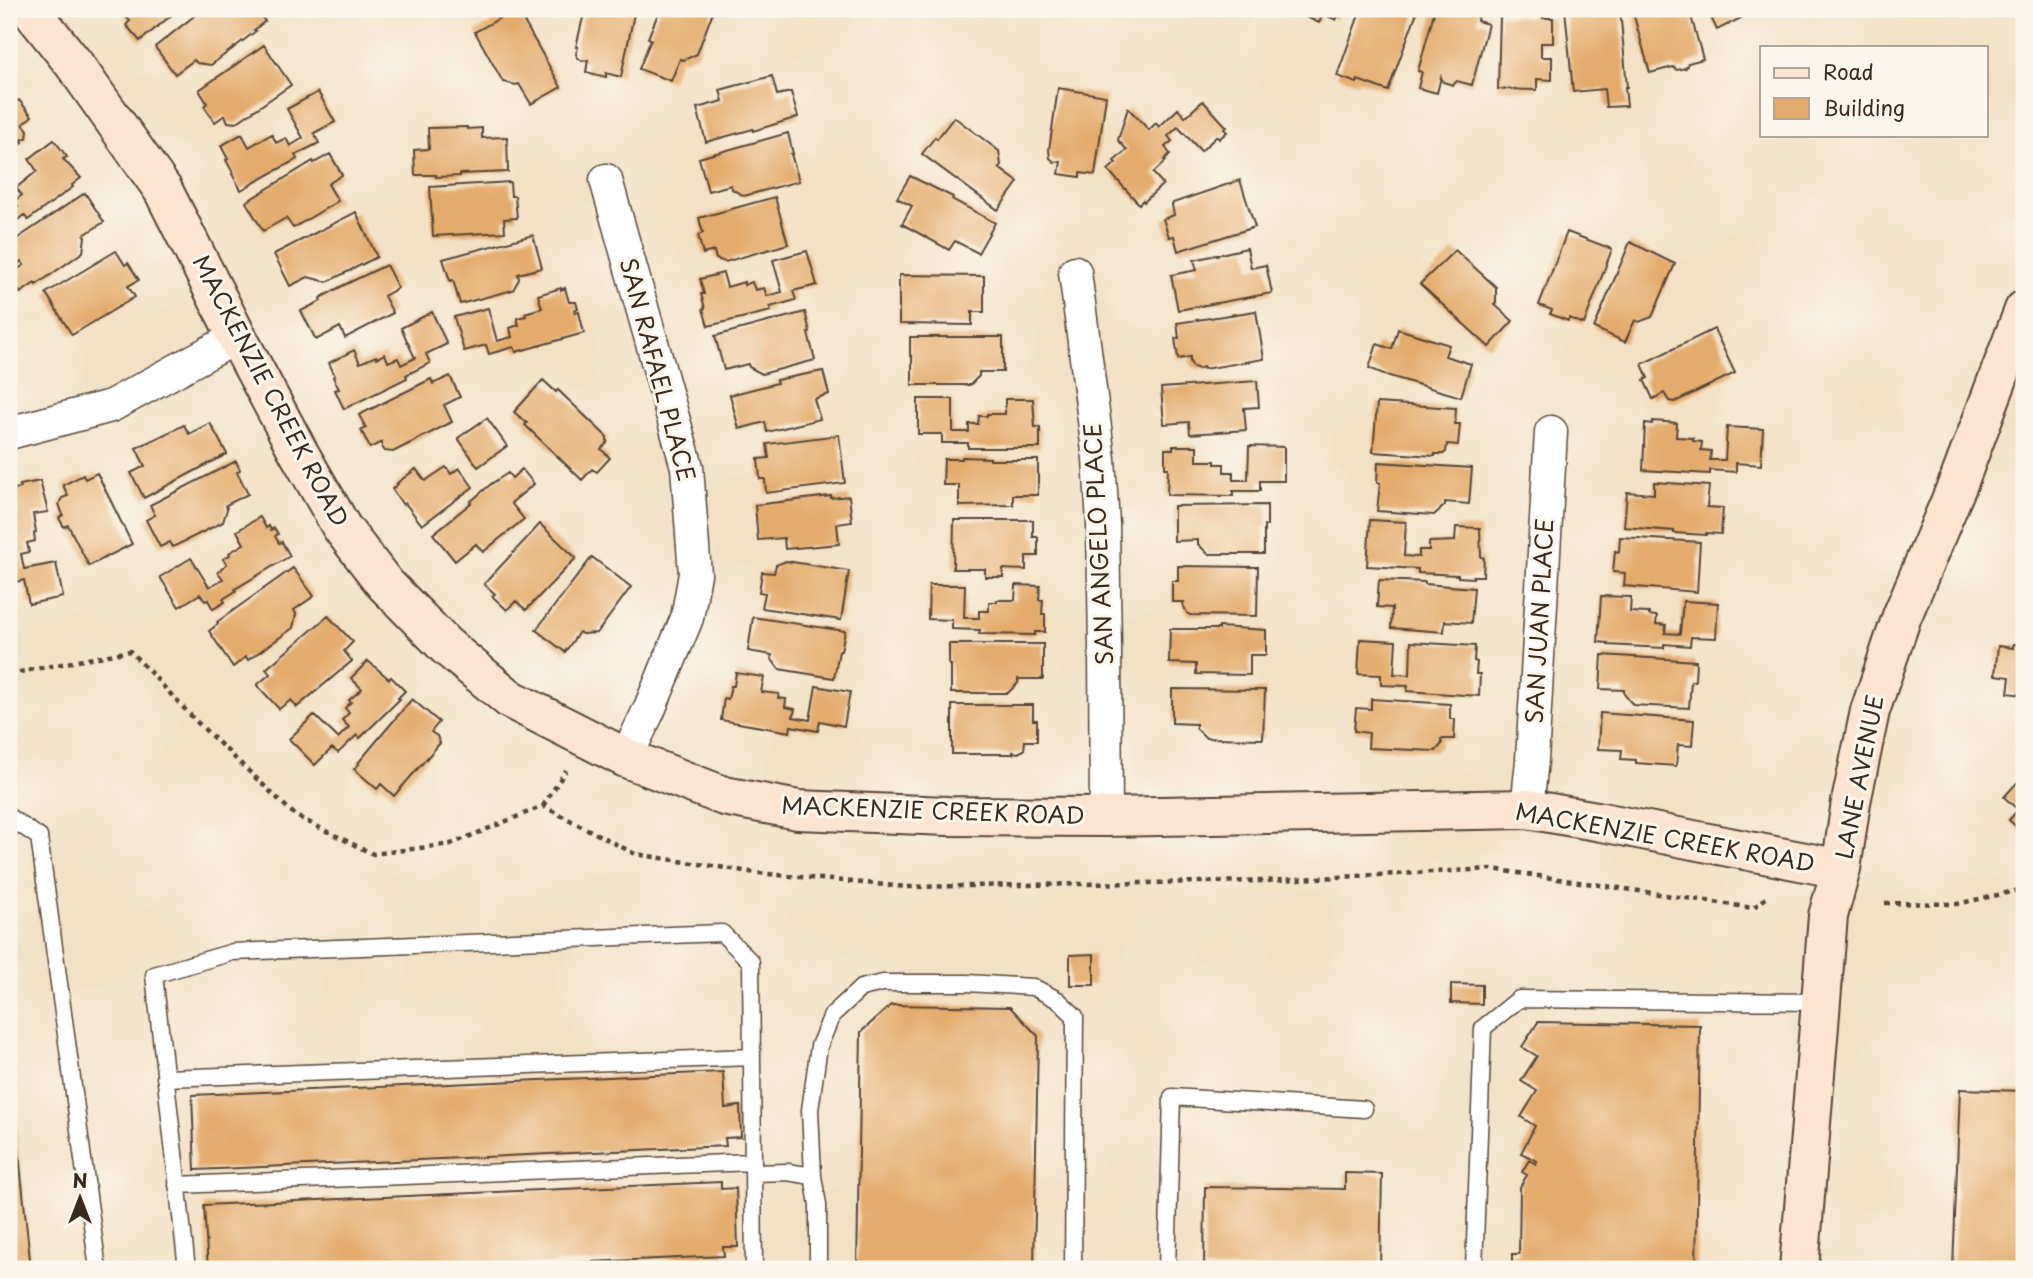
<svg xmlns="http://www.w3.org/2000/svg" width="2033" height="1278" font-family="'Playpen Sans',sans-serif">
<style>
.building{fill:#e4ab6c}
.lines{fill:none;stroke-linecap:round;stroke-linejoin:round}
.lane-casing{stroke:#574537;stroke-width:19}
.street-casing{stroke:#574537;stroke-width:35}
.secondary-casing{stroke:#574537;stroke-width:42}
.path{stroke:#574537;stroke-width:4.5;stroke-dasharray:5 5;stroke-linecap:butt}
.lane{stroke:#fff;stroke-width:16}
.street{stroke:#fff;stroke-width:32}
.secondary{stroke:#fde4d0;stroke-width:38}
.labels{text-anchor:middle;stroke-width:6;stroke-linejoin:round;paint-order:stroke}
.street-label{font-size:23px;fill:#3b2a1e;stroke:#fbf7ec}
</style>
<rect width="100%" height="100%" fill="#fbf7ec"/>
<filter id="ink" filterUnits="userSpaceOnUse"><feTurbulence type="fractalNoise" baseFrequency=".0143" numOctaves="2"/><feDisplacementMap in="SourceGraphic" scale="14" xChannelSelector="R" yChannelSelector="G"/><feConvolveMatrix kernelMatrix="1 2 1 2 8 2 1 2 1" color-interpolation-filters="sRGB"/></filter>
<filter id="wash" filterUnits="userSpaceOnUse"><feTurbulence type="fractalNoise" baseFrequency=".00686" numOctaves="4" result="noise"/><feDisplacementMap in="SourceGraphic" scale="28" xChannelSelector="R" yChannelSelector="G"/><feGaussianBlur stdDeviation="1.57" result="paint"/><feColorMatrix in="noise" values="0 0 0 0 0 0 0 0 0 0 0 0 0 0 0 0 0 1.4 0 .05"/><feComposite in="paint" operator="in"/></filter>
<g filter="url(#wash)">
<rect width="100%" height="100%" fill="#f3e1c6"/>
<g id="blocks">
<!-- building -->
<path class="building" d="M122 9H179L140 41 126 25 130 21 121 12 123 11Z
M203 9H255L265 21 254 30 256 31 211 65 197 63 194 60 175 74 155 47Z
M511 9H517L561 87 531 104 519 84 516 85 503 82 475 32 500 18 498 16Z
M585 9H635L621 77 606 73V77L586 72 588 60 582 61 577 57 576 54 578 47H576Z
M660 9H714L697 54 684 60 680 59 671 81 639 69 651 39 648 38Z
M1228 9H1252L1248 17Z
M1289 9H1341L1336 20 1323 14 1319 23Z
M1361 9H1418L1388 91 1358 80 1357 83 1337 76Z
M1435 9 1479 10 1477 21 1488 24 1472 85 1457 81 1453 85 1443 82 1441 77 1437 93 1418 88 1422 72 1418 71Z
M1565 9H1599V10L1620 9 1627 87H1625L1627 106 1606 107 1604 89 1573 92Z
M1632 9H1689L1703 59 1688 63 1686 68 1677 70 1673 67 1650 73Z
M1707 9H1754L1755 11 1717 30Z
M1530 12 1543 13V18H1553V43H1541V57H1552V80L1537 79V90L1498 89 1500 16 1530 17Z
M264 45 291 85 236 123 228 122 225 115 215 122 204 106 207 103 199 90Z
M772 76 777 95 791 92 798 117 753 131V129L706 142 697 108 723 101 720 90Z
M1058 88 1106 96 1095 175 1080 173V177L1059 174 1061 161 1054 162 1050 158 1049 150Z
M318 92 335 122 314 133 319 143 295 155 297 159 241 190 232 174 233 173 226 160 228 159 221 146 242 134 249 147 272 134 276 143 286 138 290 146 303 138 287 109Z
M9 93 16 102 19 100 32 116 23 124 28 130 27 138 21 140 23 142 9 153Z
M1203 101 1227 127 1224 129 1227 132 1219 139 1217 136 1201 151 1178 127 1168 136 1172 141 1165 147 1170 154 1164 160 1166 161 1153 173 1163 184 1144 202 1143 200 1139 204 1108 170 1116 163 1114 161 1127 150 1118 140 1128 108 1149 130 1156 123 1159 127 1178 109 1185 117Z
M954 117 999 151 1001 165 999 168 1018 182 998 210 922 154 935 137 937 139Z
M467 127V129L482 128V138L507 137 508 172 460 174V176L436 177V175H415L414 150 429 149 428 128Z
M788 133 793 154H791L799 181 744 196 732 189 731 185 708 191 699 158Z
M54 140 67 157 63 159 81 178 72 185 73 187 28 220 24 215 9 227V213L18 206 14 201 22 195 16 188 37 171 29 159Z
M330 154 342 175 328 184 338 201 293 228 286 218 263 231 246 202 313 161 314 163Z
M910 176 953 197 952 199 995 223 978 253 955 241 949 250 902 224 912 206 897 198Z
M1240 180 1255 227 1178 251 1174 236 1169 237 1163 219 1174 215 1172 205 1173 203Z
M510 182 511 196H515L517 218 504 219 505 232 433 236 430 187Z
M85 193 104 222 84 235 85 237 83 252 36 285 35 283 20 293 9 275 24 265 21 261 19 263 9 248V244Z
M775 197 788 244 725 262 716 259 714 251 703 254 698 235 703 233 699 218Z
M356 212 377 257 327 282 308 277 290 286 274 254Z
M1567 232 1612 249 1584 324 1569 318 1568 321 1550 314 1552 310 1539 305Z
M533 235 542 268 518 274 519 279 513 290 460 304 453 280 450 281 443 259Z
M1630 242 1675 264 1652 317 1639 322 1635 320 1625 342 1594 328Z
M1247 248 1251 268 1266 265 1272 293 1178 310 1171 275 1197 270 1194 260Z
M1455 250 1496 287V302L1494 304 1513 321 1489 347 1420 284Z
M116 251 125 265 128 263 139 280 128 286 135 297 72 335 46 293Z
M807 251 817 285 793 291 796 300 770 307 771 311 708 326 703 309 705 308 701 294H704L700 279 723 273 727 287 744 282V285L752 282 755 290 764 288 767 296 782 292 773 260Z
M386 265 398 288 384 296 393 313 345 338 340 327 316 340 301 311 321 301 320 298 344 285Z
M899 275 984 276V312H972V325L899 324Z
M561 288V290L565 288 569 302H576L578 309 574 310 575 313 579 312 584 333 516 352 514 347 489 354 486 345 464 351 454 317 488 308 497 341 512 337 510 328 519 325 517 318 526 316 525 313 542 308 538 295Z
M1256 311 1264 359 1204 369 1203 367 1199 369 1193 367 1190 362V357L1178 359 1175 338H1179L1177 323Z
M432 312 447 344 426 354 430 363 406 375 407 378 344 409 335 390 339 389 333 377 335 376 329 363 354 350 360 363 376 356 377 358 385 354 388 362 398 358 401 365 415 358 401 328Z
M805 312 810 332 808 333 815 360 762 374 749 367 748 364 724 370 715 336Z
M1398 329 1449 345 1445 356 1471 364 1461 397 1386 375 1369 368 1377 344 1392 349Z
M1714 329 1735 373 1675 402 1669 401 1664 393 1653 399 1644 380 1648 378 1642 364Z
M910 337H1003V372H979V376L970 385H912V356H910Z
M823 371 829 394 814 399 820 419 767 432 765 422 739 429 730 395 777 383 776 380Z
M450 376 460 397 444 405 452 422 393 452 385 451 382 447V442L370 448 361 430 366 428 359 415 431 379 433 384Z
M543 380 556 392 558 390 607 437V443L601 449 610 458 597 472 592 469 582 480 525 425 527 423 514 412Z
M1257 381 1259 407 1244 408 1246 430 1190 434 1189 422 1164 424 1161 388Z
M918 399H953V432H969V424H978L979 416H987V414H1005V399H1033L1035 427H1040V448H968V443H942V434H918Z
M1377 403 1456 408 1455 424H1460L1458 445 1447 444 1446 452 1443 454H1435V456L1373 452Z
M487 418 507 446 478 467 458 438Z
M1653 421 1677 423 1676 437 1693 438V441L1702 442 1701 450 1711 451 1710 460H1725L1727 427 1763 429 1761 465 1736 463V472L1710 470V474L1643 470 1645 423 1652 424Z
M210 423 227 454 144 498 131 473 145 466 136 448 184 425 189 434Z
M839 435 845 483 766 493 765 479H760L758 459 769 458 767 444Z
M1173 446H1197V461H1215V464H1224V472H1233V480H1248L1249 446 1284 447V481H1260V491H1233V496L1167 495 1168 468H1165V449H1173Z
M962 457 990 458V460H1038V495H1013V505L959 506V485H943L944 459H962Z
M236 461 240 470 237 472 248 494 226 505 227 509 223 522 173 547 170 542 160 547 146 520 155 515 150 505Z
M1378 462 1472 468 1469 504 1445 502V505L1434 515 1377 511 1380 483H1377Z
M446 467 451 474 459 468 473 487 422 525 405 503 403 505 392 489 398 484 397 483 416 469 425 481Z
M522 469 534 484 511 503 524 519 483 552 476 544 455 561 433 534 471 503 470 502 491 484 508 473 512 478Z
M97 473 132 544 89 566 68 525 64 527 59 518 63 515 59 504 62 498 68 496 63 485 83 475 85 479Z
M40 481 48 512 33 514 36 532 34 533 35 541 27 543 29 552 21 554 24 569 56 563 63 597 29 604 24 580 15 582 9 556V490L21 488 20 485Z
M1654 482 1709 486 1707 507 1723 508 1721 534 1706 533V535L1674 533V531L1624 527 1627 492 1654 494Z
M831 496V498L849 496 852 522 837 524 839 544 785 549 784 538 758 540 755 505Z
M1267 505V526H1264V554H1208L1198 544V540L1174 541V506Z
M260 517 266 528 269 526 271 530 274 528 278 534 275 536 279 543 282 542 290 556 235 589 236 591 223 599 225 602 213 609 208 600 205 601 200 594 179 607 160 577 191 558 209 587 223 579 218 572 227 564 223 559 230 555 229 553 244 544 237 531Z
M954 520H1033V537H1038V556H1026V570L1003 569V577H985V569H953Z
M1370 520 1406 522 1404 556 1419 557V550H1429V542L1455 541 1456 527 1480 528 1481 557 1484 558 1483 576H1473V578L1458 577V575L1418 573V569L1367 566Z
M540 524 576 558 526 610 516 601 507 610 492 596 495 594 484 584Z
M1620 537 1700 542 1697 592 1624 586 1625 573 1613 572 1615 551 1619 552Z
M592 557 631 587 597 633 582 634 579 632 565 652 536 630Z
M786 561 849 571 841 620 762 608 765 593 759 592 762 572 774 573 776 565Z
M1178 566 1258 567 1257 616 1190 615 1187 613 1183 605 1184 602H1172V581H1178Z
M293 568 314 596 294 610 296 614 293 628 248 660 246 657 233 667 209 631 218 624 217 622Z
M1379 580 1425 582V584L1474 588 1471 623 1445 621 1444 632 1391 628 1392 608 1377 607Z
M929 585H965L964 618H979V611H989V602H997V600H1015L1016 585 1040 586 1039 600H1043L1042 614H1045V632H1035V635L979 634 980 630 952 629V620L928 619Z
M1601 596 1631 597 1630 612 1649 613V615L1657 616 1656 624 1666 625 1665 633 1680 634 1683 601 1718 603 1716 638 1691 637 1690 646 1664 644V648L1608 645V643L1598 642Z
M328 616 353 642 344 651 352 661 297 707 291 700 279 709 257 685 270 674 266 669Z
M753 617 845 631 841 651H839L834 678 779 669 771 658 772 655 748 651Z
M1219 627 1266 630V655H1250V675L1196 674V664L1169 663 1170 629H1219Z
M1360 639 1396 641 1394 674 1410 675 1411 642 1475 646 1474 661 1477 662 1476 674H1480L1479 696 1407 691 1408 686 1381 685V675L1358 674Z
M949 644H1043V679H1018V683L1008 693H951V665H949Z
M2013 644 2024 645V704H2021L2022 695 2008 693 2010 677 1995 675 1998 646 2013 648Z
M1602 655 1696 661 1695 681H1691L1689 708 1633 705 1624 694V690L1600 689Z
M368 661 389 679 391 677 405 691 398 698 400 699 360 738 357 735 338 753 332 748 315 765 289 739 314 715 338 738 349 727 342 720 349 713 345 708 351 702 349 700 362 689 351 678Z
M736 673 764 677 761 692 779 694 778 698 786 699 785 707 795 709 793 717 810 720 816 686 850 692 844 726 820 721 818 731 791 726 790 732 721 720 724 698 728 699 731 686H734Z
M1172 689 1265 690 1263 739 1206 738 1196 728V724L1172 723Z
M412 699 439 722 431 732 437 736 440 743 394 796 381 784 377 789 354 769 359 764 358 763Z
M1371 699 1450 704V719H1455L1454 739H1441L1442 744 1436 751 1368 748 1369 733 1354 731 1356 708 1371 709Z
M952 705H1033V720H1037V741H1025L1024 750 1018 753 1013 752V754H952Z
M1600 713 1694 720 1692 746 1678 745 1676 766 1636 763V760L1621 759 1622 750 1598 749Z
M2024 775V834L2009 820 2018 810 2004 797Z
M1094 954V985H1070V955Z
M1451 984 1482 985V1004L1451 1003Z
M891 1005 1010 1007 1038 1036 1034 1269H857L861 1032Z
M1538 1022 1700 1025 1696 1269 1512 1268V1254H1519L1520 1187 1527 1175 1522 1172 1529 1160 1536 1164 1537 1161 1521 1153 1535 1126 1521 1117 1537 1091 1521 1081 1537 1056 1522 1047Z
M723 1072 725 1108 740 1106 741 1137 725 1138 726 1146 195 1170 192 1095Z
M11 1078 31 1269H9V1079Z
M1960 1089 2024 1091V1269H1953Z
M1345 1173 1382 1174 1380 1269H1204L1205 1187 1345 1189Z
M721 1182V1189L736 1188 738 1247H723L724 1256 434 1269H208L204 1205Z"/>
</g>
</g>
<g filter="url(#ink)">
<use href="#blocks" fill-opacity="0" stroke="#574537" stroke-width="2"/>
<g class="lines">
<!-- lane casing -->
<g class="lane-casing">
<path id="lane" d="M9 817 39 837 98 1269
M165 1078 752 1057
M753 1173 787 1172 813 1176
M177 1185 753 1162
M187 1269 154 975 233 952 722 933 751 962 754 1269
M818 1269V1205L813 1176 810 1110 819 1046 832 1015 861 988 883 983H967L1033 987 1058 1000 1075 1016 1073 1269
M1167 1269 1172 1097 1364 1109
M1474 1269 1483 1028 1519 999 1821 1002"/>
</g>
<!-- street casing -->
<g class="street-casing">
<path id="street" d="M606 180 687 467 695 574 687 618 649 710 626 758
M1075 272 1099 459 1103 524 1105 648 1106 817
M9 433 111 406 237 337
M1527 809 1532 760 1551 432"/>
</g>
<!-- secondary casing -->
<g class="secondary-casing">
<path id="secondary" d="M30 9 74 64 163 190 237 337 299 453 342 528 385 584 446 646 510 699 626 758 724 796 798 810 948 816 1106 817 1527 809 1602 822 1841 869
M1799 1269 1828 916 1841 869 1851 802 1870 711 1902 616 1959 481 2024 310"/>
</g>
<!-- path -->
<path class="path" d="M9 674 130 651 198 723 296 816 373 854 451 844 543 806 635 854 757 873 907 887 1261 881 1492 869 1753 908 1766 898
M543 806 566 770
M1885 903 1957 904 2024 889"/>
<!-- lane -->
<use href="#lane" class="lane"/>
<!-- street -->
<use href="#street" class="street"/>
<!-- secondary -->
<use href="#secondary" class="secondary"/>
</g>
</g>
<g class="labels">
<!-- street labels -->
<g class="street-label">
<text transform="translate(657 370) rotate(75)" y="8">SAN RAFAEL PLACE</text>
<text transform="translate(270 391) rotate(62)" y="8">MACKENZIE CREEK ROAD</text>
<text transform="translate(1099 544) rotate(-93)" y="8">SAN ANGELO PLACE</text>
<text transform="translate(1540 621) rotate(-87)" y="8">SAN JUAN PLACE</text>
<text transform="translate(1860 777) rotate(-79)" y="8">LANE AVENUE</text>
<text transform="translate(933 811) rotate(2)" y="8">MACKENZIE CREEK ROAD</text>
<text transform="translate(1665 838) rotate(10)" y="8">MACKENZIE CREEK ROAD</text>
</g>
</g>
<!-- margin -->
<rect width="2033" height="1278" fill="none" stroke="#fbf7ec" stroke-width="35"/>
<!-- legend -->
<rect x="1760" y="46" width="228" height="91" fill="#fbf7ec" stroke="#aea59a" stroke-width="2"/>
<rect x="1774" y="68" width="35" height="10" fill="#fde4d0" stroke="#aea59a" stroke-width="2"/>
<text x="1823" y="80" font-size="21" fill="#3b2a1e">Road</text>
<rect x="1774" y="98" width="35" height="21" fill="#e4ab6c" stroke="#aea59a" stroke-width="2"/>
<text x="1823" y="116" font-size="21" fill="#3b2a1e">Building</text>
<!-- north arrow -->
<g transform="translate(80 1198)" stroke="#fbf7ec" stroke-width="5" paint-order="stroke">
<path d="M0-5L12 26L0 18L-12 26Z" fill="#3b2a1e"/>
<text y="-10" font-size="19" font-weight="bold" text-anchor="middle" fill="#3b2a1e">N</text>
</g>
</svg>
